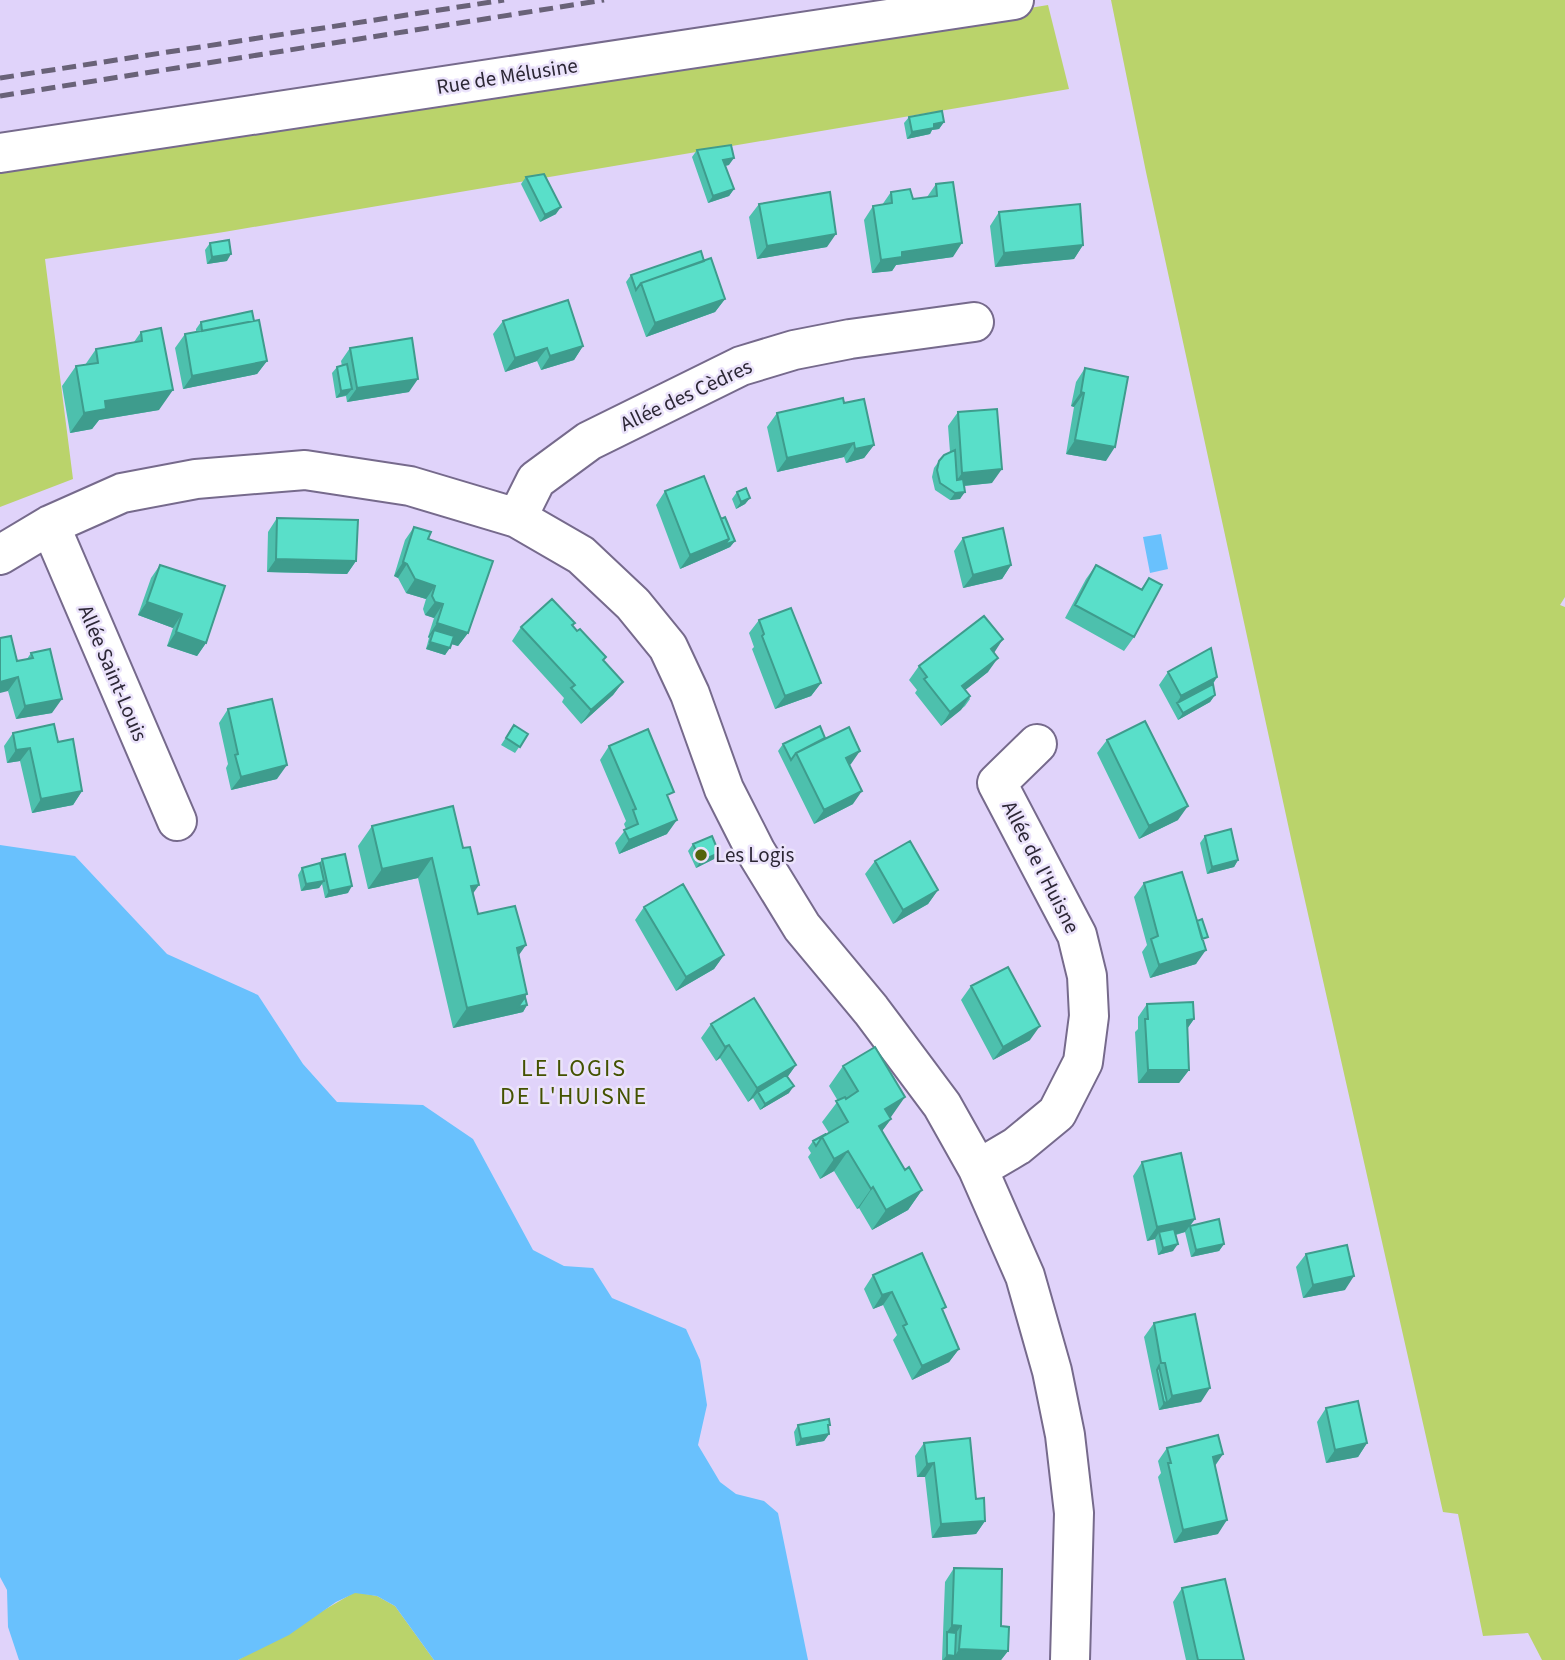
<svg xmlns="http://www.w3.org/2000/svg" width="1565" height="1660" font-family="'Source Sans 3',sans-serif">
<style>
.green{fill:#bad36b}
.water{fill:#69c1fd}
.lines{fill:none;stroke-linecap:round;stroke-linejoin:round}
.minor-casing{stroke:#766a8c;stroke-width:42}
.minor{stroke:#fff;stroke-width:38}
.rail{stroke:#696278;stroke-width:5;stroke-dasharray:14 7;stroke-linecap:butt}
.wall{fill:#4dc0ad}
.shaded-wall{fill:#3e9c8d}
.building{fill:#59dfc9;stroke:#3e9c8d;stroke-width:2}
.poi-dot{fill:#53640b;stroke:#ebe3fb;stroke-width:2.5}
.labels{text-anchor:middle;stroke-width:5;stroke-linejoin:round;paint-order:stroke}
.street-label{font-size:21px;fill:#2c2735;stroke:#ebe3fb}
.poi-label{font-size:21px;fill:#2c2735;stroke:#ebe3fb;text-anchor:start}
.quarter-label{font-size:24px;letter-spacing:2px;fill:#445200;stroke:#ebe3fb}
</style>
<rect width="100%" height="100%" fill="#e0d3fa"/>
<!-- green -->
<path class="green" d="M1111 0H1565V597L1560 605 1565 607V1660H1542L1528 1633 1483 1636 1458 1514 1443 1512 1294 852 1146 172Z
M1048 5 1069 89 224 232 45 259 73 479 0 507V173Z
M355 1592 377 1596 395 1606 434 1660H238Z"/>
<!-- water -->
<path class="water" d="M1161 534 1168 569 1150 573 1143 537Z
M0 845 75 856 167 954 258 995 303 1064 337 1102 423 1105 473 1139 533 1250 564 1266 593 1268 612 1298 686 1329 700 1360 707 1405 698 1445 720 1482 736 1494 764 1501 778 1513 808 1660H434L395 1606 377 1596 355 1593 336 1602 289 1635 238 1660H19L8 1627 7 1590 0 1577Z"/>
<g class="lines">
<!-- minor casing -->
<g class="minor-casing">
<path id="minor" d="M0 153 1014 0
M517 518 536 480 589 441 741 366 794 350 850 339 974 322
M50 525 177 821
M0 555 50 525 122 493 196 479 305 470 410 486 517 518 581 555 633 604 668 647 690 694 724 789 756 852 802 927 871 1010 942 1105 978 1169 1025 1276 1052 1371 1065 1435 1074 1513 1070 1660
M978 1169 1017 1146 1057 1113 1083 1062 1089 1016 1087 976 1077 935 997 783 1037 744"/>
</g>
<!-- minor -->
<use href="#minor" class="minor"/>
<!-- rail -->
<path class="rail" d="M0 78 504 0
M0 96 604 0"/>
</g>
<!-- wall -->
<path class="wall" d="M909 117 944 122 939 129 932 130 930 134 907 139 904 123Z
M697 150 729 165 725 166 734 189 729 196 708 203 692 157Z
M526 177 556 214 540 222 521 184Z
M936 184 953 257 896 265 892 271 872 273 864 220 873 206 882 205 891 192 913 199 927 197Z
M759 204 827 247 757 259 749 217Z
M999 212 1083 245 1074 259 995 267 990 226Z
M210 243 227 261 207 264 205 250Z
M704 261 725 299 715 312 646 337 626 282 631 275Z
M254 321 267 361 257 374 183 389 175 348 185 334 196 332V329L201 322Z
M503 321 583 346 574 360 541 370 537 361 505 372 493 334Z
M141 332 159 410 99 420 92 429 70 433 62 386 76 366 85 365 96 349 134 342Z
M350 348 409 392 347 402 346 396 336 398 332 373 337 367 342 366 341 361Z
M1085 368 1106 461 1066 454 1074 407 1071 406 1076 382Z
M844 403 874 445 864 458 846 463 844 457 777 472 767 427 777 413Z
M958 412 992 483 964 486 960 499 950 500 935 490 932 477 934 468 939 461 950 452 948 426Z
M665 491 721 519 735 541 730 547 680 569 656 505Z
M737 492 750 498 745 504 736 509 732 499Z
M277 518 356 561 347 574 267 572 268 532Z
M414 527 428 539 468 633 458 646 451 644 445 655 426 649 429 638 428 637 434 618 425 615 423 609 426 599 406 593 398 578 394 576 405 540Z
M963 538 1011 565 1002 579 963 588 954 551Z
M160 565 206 643 197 656 167 646 173 628 138 615 151 578Z
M1096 565 1141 589 1149 578 1134 637 1124 651 1065 618 1086 579Z
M759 620 821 683 811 696 775 709 752 649 754 647 749 633Z
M575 623 573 626 623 682 613 695 581 724 562 702 564 698 512 641 521 627Z
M31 653 52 713 16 719 8 691 17 661 27 659Z
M994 653 988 672 965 690 970 699 965 706 941 726 915 693 917 690 909 680 919 666Z
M1168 672 1217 677 1213 684 1215 695 1210 702 1178 720 1159 685Z
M228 709 277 779 231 790 226 768 228 764 219 723Z
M514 725 528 734 515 753 501 745Z
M13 733 82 791 73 805 32 813 20 761 7 763 4 746Z
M826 738 851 764 849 765 853 804 814 824 778 751 783 744Z
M1107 740 1178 820 1139 839 1097 753Z
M609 746 669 799 667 834 619 854 615 843 626 829 624 824 626 821 600 760Z
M453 806 478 914 519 956 527 1005 523 1012 453 1028 418 878 368 889 358 846 372 826Z
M1205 836 1238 860 1234 867 1207 874 1200 843Z
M693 844 719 853 714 859 696 868 688 851Z
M322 859 348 893 325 898 322 884 319 888 301 891 298 875 302 868 319 864Z
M875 861 938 890 928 904 893 924 865 874Z
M1144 883 1203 943 1196 964 1150 978 1142 952 1147 945 1134 897Z
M644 907 724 955 714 969 676 991 635 920Z
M971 986 1030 1040 993 1060 961 1000Z
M1147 1004 1194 1019 1187 1029 1189 1070 1179 1083H1138L1135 1032 1138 1029V1017Z
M711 1024 796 1065 788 1076 789 1093 760 1110 753 1098 748 1102 720 1058 716 1061 701 1038Z
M843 1066 890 1118 891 1119 882 1131 905 1170 922 1190 908 1210 872 1230 859 1208 857 1209 834 1171 820 1179 808 1157 811 1153 808 1148 813 1141 829 1133 822 1122 838 1101 829 1086Z
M1142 1162 1195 1219 1190 1226 1224 1244 1219 1251 1191 1257 1185 1232 1176 1235 1173 1251 1158 1255 1155 1239 1147 1241 1133 1176Z
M1306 1254 1345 1290 1303 1298 1296 1267Z
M873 1275 943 1312 959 1349 949 1362 912 1380 893 1340 897 1335 883 1305 873 1309 864 1289Z
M1154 1323 1201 1402 1159 1410 1144 1337Z
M1326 1408 1367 1443 1358 1457 1326 1463 1317 1422Z
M798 1425 828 1427 829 1434 824 1441 796 1446 794 1432Z
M924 1443 976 1499 985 1521 976 1534 932 1538 925 1477H917L915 1456Z
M1167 1448 1223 1454 1215 1466 1218 1534 1174 1543 1158 1477 1161 1473 1158 1461Z
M954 1568 1001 1626 1008 1651 1001 1660H942L945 1582Z
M1182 1588 1244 1660H1186L1173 1602Z"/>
<!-- shaded-wall -->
<path class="shaded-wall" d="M944 122 939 129 932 130 930 134 907 139 912 132 934 124Z
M734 158 729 165 718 167 723 160Z
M734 189 729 196 708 203 713 196Z
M561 207 556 214 540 222 545 215Z
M836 234 827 247 757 259 767 246Z
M962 243 953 257 896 265 892 271 872 273 881 260 902 252Z
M1083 245 1074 259 995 267 1004 253Z
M231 254 227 261 207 264 212 257Z
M725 299 715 312 646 337 655 323Z
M583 346 574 360 541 370 550 356Z
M547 348 537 361 505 372 515 358Z
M267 361 257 374 183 389 192 376Z
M418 379 409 392 347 402 357 388Z
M352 389 347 395 336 398 341 391Z
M173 390 159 410 99 420 92 429 70 433 84 413 105 401Z
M1081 392 1084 393 1074 407 1071 406Z
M1075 440 1115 447 1106 461 1066 454Z
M854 443 844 457 777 472 787 458Z
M874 445 864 458 846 463 855 449Z
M1002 469 992 483 952 487 962 473Z
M965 492 960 499 950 500 955 493Z
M750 498 745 504 736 509 741 502Z
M729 539 719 552 680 569 690 555Z
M735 541 730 547 719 552 724 545Z
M276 559 356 561 347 574 267 572Z
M403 562 407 564 398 578 394 576Z
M1011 565 1002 579 963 588 973 575Z
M415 579 435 586 426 599 406 593Z
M147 602 182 614 173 628 138 615Z
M435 602 443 604 434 618 425 615Z
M437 623 468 633 458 646 432 638 434 630 429 638 428 637Z
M176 632 206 643 197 656 167 646Z
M1003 639 994 653 991 649Z
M430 642 450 648 445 655 426 649Z
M998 658 988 672 959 695 962 686Z
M18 677 8 691 0 693V682Z
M1217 677 1208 691 1177 703 1181 696Z
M623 682 613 695 581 724 591 710Z
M821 683 811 696 775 709 785 696Z
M1215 695 1210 702 1178 720 1183 713Z
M970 696 961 710 941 726 950 712Z
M62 699 52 713 16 719 25 706Z
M30 748 20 761 7 763 16 750Z
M860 751 851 764 836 772 846 758Z
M287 765 277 779 231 790 241 777Z
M82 791 73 805 32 813 41 799Z
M862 791 853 804 814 824 824 810Z
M1188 806 1178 820 1139 839 1149 826Z
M677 820 667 834 619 854 629 840Z
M719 853 714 859 696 868 701 861Z
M432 858 418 878 368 889 382 869Z
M1238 860 1234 867 1207 874 1212 867Z
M324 881 319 888 301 891 306 884Z
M479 885 465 905 471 886Z
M352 886 348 893 325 898 329 891Z
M938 890 928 904 893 924 903 910Z
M526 945 512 965 517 948Z
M1206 950 1196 964 1150 978 1159 965Z
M724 955 714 969 676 991 686 977Z
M527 994 518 1007 527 1005 523 1012 453 1028 467 1008Z
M1194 1019 1184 1033 1187 1020Z
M1040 1026 1030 1040 993 1060 1003 1047Z
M729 1045 720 1058 716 1061 725 1047Z
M796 1065 786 1079 758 1092 753 1098 748 1102 757 1088Z
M1148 1070H1189L1179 1083H1138Z
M794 1086 789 1093 760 1110 765 1104Z
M905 1097 891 1117 871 1129 885 1109Z
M891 1119 876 1139 879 1126Z
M848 1151 834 1171 820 1179 834 1159Z
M873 1187 859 1208 857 1209 871 1189Z
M922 1190 908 1210 872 1230 886 1210Z
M1195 1219 1185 1232 1161 1238 1159 1232 1155 1239 1147 1241 1157 1227Z
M1178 1244 1173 1251 1158 1255 1163 1248Z
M1224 1244 1219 1251 1191 1257 1196 1250Z
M1354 1276 1345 1290 1303 1298 1313 1285Z
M892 1292 883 1305 873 1309 882 1295Z
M959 1349 949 1362 912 1380 922 1366Z
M1210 1388 1201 1402 1159 1410 1164 1403 1167 1402 1172 1396Z
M829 1434 824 1441 796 1446 801 1439Z
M1367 1443 1358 1457 1326 1463 1335 1450Z
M1223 1454 1213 1468V1457Z
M934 1463 925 1477H917L927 1464Z
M1227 1520 1218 1534 1174 1543 1183 1530Z
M985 1521 976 1534 932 1538 941 1524Z
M952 1625 961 1626 951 1640 947 1632Z
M959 1649 1008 1651 1001 1660H943L947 1655 955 1656Z"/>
<!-- building -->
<path class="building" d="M942 111 944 122 934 124V128L912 132 909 117Z
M731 145 734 158 723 160 734 189 713 196 697 150Z
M544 174 561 207 545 215 526 177Z
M953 182 962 243 902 252V257L881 260 873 206 892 203 891 192 910 189 913 199 937 196 936 184Z
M830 192 836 234 767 246 759 204Z
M1080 204 1083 245 1004 253 999 212Z
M229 240 231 254 212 257 210 243Z
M701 251 704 261 641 283 636 290 631 275Z
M711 258 725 299 655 323 641 283Z
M568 300 583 346 550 356 547 348 515 358 503 321Z
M252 311 254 321 202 331 201 322Z
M259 320 267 361 192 376 185 334Z
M161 328 173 390 105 401 106 409 84 413 76 366 98 363 96 349 142 341 141 332Z
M412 338 418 379 357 388 350 348Z
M347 364 352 389 341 391 337 367Z
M1085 368 1128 377 1115 447 1075 440 1084 393 1081 392Z
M843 398 844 403 864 399 874 445 855 449 854 443 787 458 777 413Z
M997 409 1002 469 962 473 958 412Z
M955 450 957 480 963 479 965 492 955 493 940 483 937 470 939 461 944 455Z
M704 476 729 539 690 555 665 491Z
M746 488 750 498 741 502 737 492Z
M725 517 735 541 724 545 729 539 721 519Z
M277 518 358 520 356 561 276 559Z
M414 527 431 532 428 539 493 561 468 633 437 623 443 604 435 602 432 596 435 586 415 579 407 564 403 562Z
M1003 528 1011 565 973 575 963 538Z
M160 565 225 586 206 643 176 632 182 614 147 602Z
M1096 565 1142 590 1149 578 1162 585 1134 637 1075 605Z
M552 599 575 623 572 625 577 631 580 629 606 657 603 660 623 682 591 710 571 688 575 685 521 627Z
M791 608 821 683 785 696 762 636 764 634 759 620Z
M984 616 1003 639 991 649 998 658 962 686 970 696 950 712 924 679 927 677 919 666Z
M434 630 454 636 450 648 430 642Z
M11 636 17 661 33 658 31 653 50 649 62 699 25 706 18 677 0 682V638Z
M1211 648 1217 677 1181 696 1168 672Z
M1213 684 1215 695 1183 713 1177 703Z
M272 699 287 765 241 777 235 755 238 754 228 709Z
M1145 721 1188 806 1149 826 1107 740Z
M54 724 58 742 73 739 82 791 41 799 30 748 16 750 13 733Z
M514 725 528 734 520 747 506 738Z
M820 726 825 738 796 753 791 760 783 744Z
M849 727 860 751 846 758 862 791 824 810 796 753Z
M648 729 674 792 667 795 677 820 629 840 624 830 638 824 633 810 636 809 609 746Z
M453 806 463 848 470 847 479 885 471 886 478 914 515 906 526 945 517 948 527 994 467 1008 432 858 382 869 372 826Z
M1231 829 1238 860 1212 867 1205 836Z
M712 836 719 853 701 861 693 844Z
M910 841 938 890 903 910 875 861Z
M345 854 352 886 329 891 322 859Z
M320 863 324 881 306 884 302 868Z
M1182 872 1206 950 1159 965 1151 939 1158 936 1144 883Z
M683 884 724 955 686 977 644 907Z
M1202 919 1208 937 1202 939 1197 921Z
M1008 967 1040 1026 1003 1047 971 986Z
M525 997 527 1005 518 1007Z
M754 998 796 1065 757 1088 729 1045 725 1047 711 1024Z
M1193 1002 1194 1019 1187 1020 1189 1070H1148L1145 1019H1148L1147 1004Z
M875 1047 905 1097 885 1109 891 1119 879 1126 905 1170 909 1167 922 1190 886 1210 873 1187 871 1189 848 1151 834 1159 822 1137 848 1122 836 1101 845 1097 846 1099 858 1091 843 1066Z
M786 1075 794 1086 765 1104 758 1092Z
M826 1134 822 1137 816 1146 813 1141Z
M1181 1153 1195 1219 1157 1227 1142 1162Z
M1219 1219 1224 1244 1196 1250 1190 1226Z
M1174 1229 1178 1244 1163 1248 1159 1232Z
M1347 1245 1354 1276 1313 1285 1306 1254Z
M922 1253 946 1307 942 1309 959 1349 922 1366 903 1326 907 1324 892 1292 882 1295 873 1275Z
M1195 1314 1210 1388 1172 1396 1165 1363H1161L1154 1323Z
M1159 1366 1167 1402 1164 1403 1157 1370Z
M1358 1401 1367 1443 1335 1450 1326 1408Z
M829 1419 830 1425H828L829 1434 801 1439 798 1425Z
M1218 1435 1223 1454 1213 1457 1227 1520 1183 1530 1168 1463H1171L1167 1448Z
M970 1438 976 1499 984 1498 985 1521 941 1524 934 1463 927 1464 924 1443Z
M954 1568 1002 1569 1001 1626 1009 1627 1008 1651 959 1649 961 1626 952 1625Z
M1225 1579 1244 1660H1198L1182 1588Z
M947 1632 956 1633 955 1656 947 1655Z"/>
<!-- markers -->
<circle class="poi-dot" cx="701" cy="855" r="7"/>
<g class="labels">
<!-- street labels -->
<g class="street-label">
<text transform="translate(507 76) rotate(-9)" y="7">Rue de Mélusine</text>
<text transform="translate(686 395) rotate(-25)" y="7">Allée des Cèdres</text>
<text transform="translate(113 673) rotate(67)" y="7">Allée Saint-Louis</text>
<text transform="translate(1041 867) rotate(63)" y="7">Allée de l'Huisne</text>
</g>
<!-- poi labels -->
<g class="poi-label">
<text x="715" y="862">Les Logis</text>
</g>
<!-- quarter labels -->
<g class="quarter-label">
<text x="574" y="1076">LE LOGIS<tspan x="574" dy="28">DE L'HUISNE</tspan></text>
</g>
</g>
</svg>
